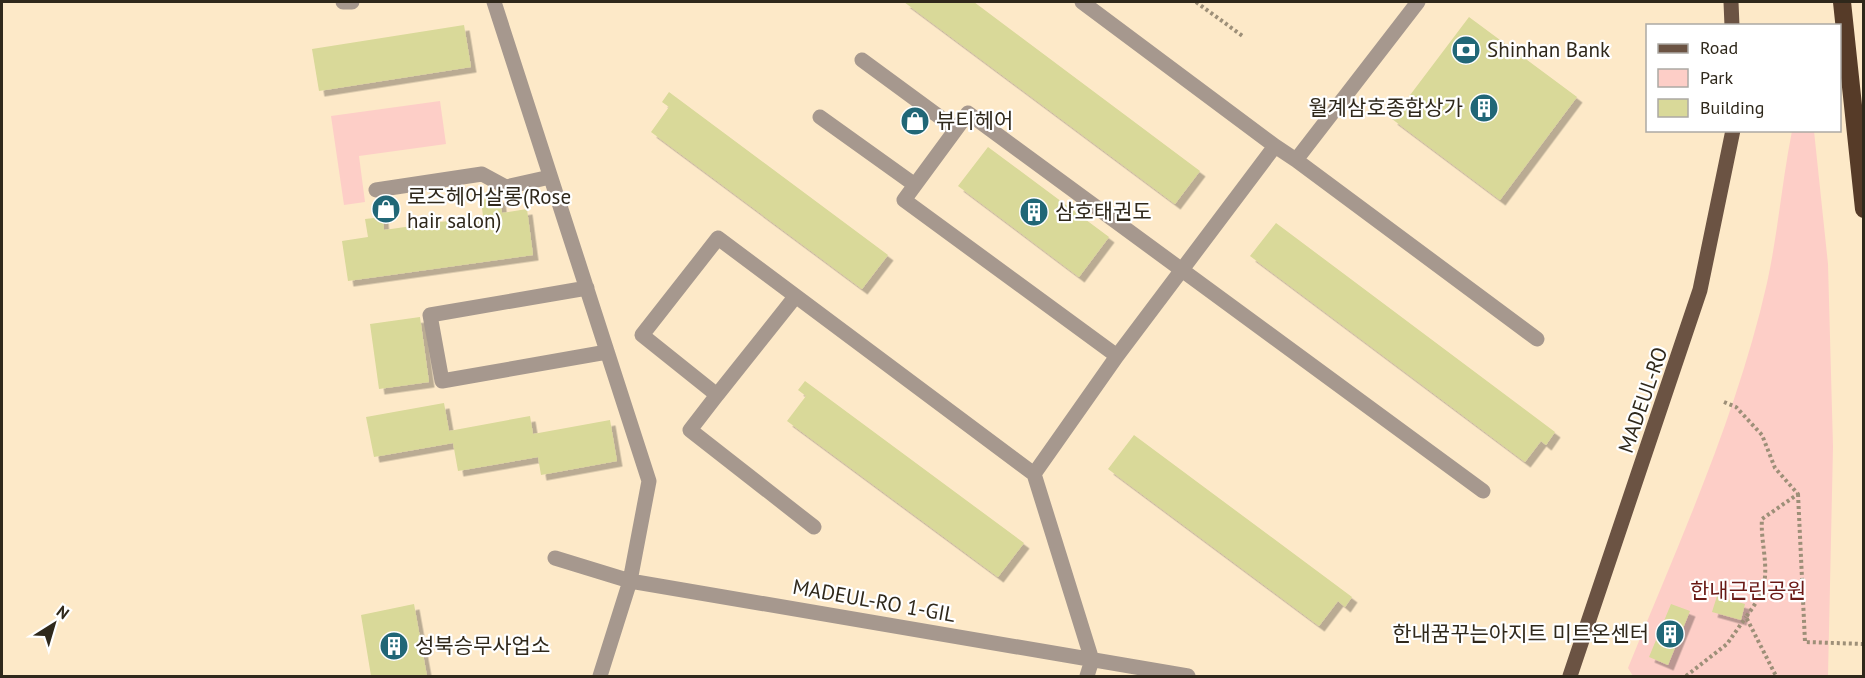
<svg xmlns="http://www.w3.org/2000/svg" width="1865" height="678" font-family="'PT Sans','Noto Sans KR',sans-serif">
<style>
.green{fill:#fdcec7}
.building{fill:#d9d999;filter:url(#shadow)}
.lines{fill:none;stroke-linecap:round;stroke-linejoin:round}
.path{stroke:#9d8f78;stroke-width:4;stroke-dasharray:3 3;stroke-linecap:butt}
.minor{stroke:#a6988e;stroke-width:15}
.major{stroke:#6b5343;stroke-width:15}
.highway{stroke:#563b28;stroke-width:18}
.labels{text-anchor:middle;stroke-width:4.5;stroke-linejoin:round;paint-order:stroke}
.poi-label{font-size:21px;fill:#2f281b;stroke:#fff;text-anchor:start}
.street-label{font-size:21px;fill:#2f281b;stroke:#fff}
.park-label{font-size:21px;fill:#6a1a16;stroke:#fff}
</style>
<defs>
<filter id="shadow"><feDropShadow dx="5.5" dy="5.5" stdDeviation="0" flood-color="#0004"/></filter>
</defs>
<rect width="100%" height="100%" fill="#fde9c8"/>
<!-- green -->
<path class="green" d="M440 101 446 144 359 156 365 202 344 205 331 116Z
M1792 131H1814L1828 264 1833 447 1828 676H1633L1628 668C1679 542 1737 416 1767 283 1778 233 1782 181 1792 131Z"/>
<!-- building -->
<path class="building" d="M904 2H974L1200 171 1175 204Z
M1469 17 1577 97 1500 200 1392 119Z
M464 25 471 67 319 91 312 49Z
M669 92 888 255 862 289 651 132 669 107 662 102Z
M988 147 1109 237 1079 277 958 186Z
M500 197 502 213 527 209 533 255 348 281 342 241 368 237 365 219 383 217 384 230 483 216 481 200Z
M1276 223 1555 432 1546 445 1541 441 1525 462 1250 256Z
M420 317 429 382 379 389 370 324Z
M805 381 1024 543 998 577 787 421 806 396 798 390Z
M444 403 449 431 530 416 533 434 610 420 617 461 541 475 538 457 458 471 453 443 374 457 366 417Z
M1134 435 1352 597 1345 607 1338 601 1319 626 1108 469Z
M1717 596 1745 604 1741 620 1712 612Z
M414 604 427 676H371L361 615Z
M1671 604 1690 611 1668 665 1649 657Z"/>
<g class="lines">
<!-- path -->
<path class="path" d="M1196 2 1244 37
M1724 402 1736 407 1762 435 1775 468 1798 494 1762 519C1760 542 1771 571 1761 593 1757 602 1751 610 1746 617L1776 676
M1798 494 1805 642 1864 644
M1686 676 1727 644 1746 617"/>
<!-- minor -->
<path class="minor" d="M343 2H352
M494 2 649 481 630 581 600 676
M1082 2 1275 146 1117 356 1034 474 1092 660 1087 676
M862 60 956 129
M820 117 915 185
M1275 146 1296 160 1418 2
M1296 160 1537 339
M376 190 482 174 506 187 550 177
M587 288 430 315 442 381 607 352
M1117 356 904 200 968 113 1483 491
M717 395 795 297
M814 527 690 430 717 395 642 335 718 238 1034 474
M555 558 630 581 1188 676"/>
<!-- major -->
<path class="major" d="M1731 2 1732 26
M1570 676 1700 290 1733 130"/>
<!-- highway -->
<path class="highway" d="M1842 2 1864 209"/>
</g>
<!-- icons -->
<defs>
<g id="bank-disc" transform="scale(1.5)"><circle r="9.5" fill="#216777" stroke="#fff"/><path d="M-6-4H6V4H-6ZM0-2.3a2.3 2.3 0 1 0 0 4.6a2.3 2.3 0 1 0 0-4.6Z" fill="#fff"/></g>
<g id="building-disc" transform="scale(1.5)"><circle r="9.5" fill="#216777" stroke="#fff"/><path d="M-4-6H4V6H1V3H-1V6H-4ZM-2.5-4.3h1.7v1.8h-1.7ZM.8-4.3h1.7v1.8H.8ZM-2.5-1h1.7V.8h-1.7ZM.8-1h1.7V.8H.8Z" fill="#fff"/></g>
<g id="shop-disc" transform="scale(1.5)"><circle r="9.5" fill="#216777" stroke="#fff"/><path d="M-5-2.5h2.3a2.7 3.5 0 0 1 5.4 0H5L5.5 6h-11ZM-1.5-2.5h3a1.5 2.3 0 0 0-3 0Z" fill="#fff"/></g>
</defs>
<g fill-rule="evenodd">
<use href="#bank-disc" x="1466" y="50"/>
<use href="#building-disc" x="1484" y="108"/>
<use href="#shop-disc" x="915" y="121"/>
<use href="#shop-disc" x="386" y="209"/>
<use href="#building-disc" x="1034" y="212"/>
<use href="#building-disc" x="1670" y="634"/>
<use href="#building-disc" x="394" y="646"/>
</g>
<g class="labels">
<!-- poi labels -->
<g class="poi-label">
<text x="1487" y="57">Shinhan Bank</text>
<text x="1463" y="115" text-anchor="end">월계삼호종합상가</text>
<text x="936" y="128">뷰티헤어</text>
<text x="407" y="204">로즈헤어살롱(Rose<tspan x="407" dy="24">hair salon)</tspan></text>
<text x="1055" y="219">삼호태권도</text>
<text x="1649" y="641" text-anchor="end">한내꿈꾸는아지트 미트온센터</text>
<text x="415" y="653">성북승무사업소</text>
</g>
<!-- street labels -->
<g class="street-label">
<text transform="translate(1643 400) rotate(-71)" y="7">MADEUL-RO</text>
<text transform="translate(874 601) rotate(10)" y="7">MADEUL-RO 1-GIL</text>
</g>
<!-- park labels -->
<g class="park-label">
<text x="1748" y="598">한내근린공원</text>
</g>
</g>
<!-- border -->
<rect width="1865" height="678" fill="none" stroke="#2f281b" stroke-width="6"/>
<!-- legend -->
<rect x="1646" y="24" width="195" height="108" fill="#ffffff" stroke="#aca9a4" stroke-width="1.5"/>
<rect x="1658" y="44" width="30" height="9" fill="#6b5343" stroke="#aca9a4" stroke-width="1.5"/>
<text x="1700" y="54" font-size="18" fill="#2f281b">Road</text>
<rect x="1658" y="69" width="30" height="18" fill="#fdcec7" stroke="#aca9a4" stroke-width="1.5"/>
<text x="1700" y="84" font-size="18" fill="#2f281b">Park</text>
<rect x="1658" y="99" width="30" height="18" fill="#d9d999" stroke="#aca9a4" stroke-width="1.5"/>
<text x="1700" y="114" font-size="18" fill="#2f281b">Building</text>
<!-- north arrow -->
<g transform="translate(54 624) rotate(37)" stroke="#ffffff" stroke-width="4.5" paint-order="stroke">
<path d="M0-4.5L10 22L0 15L-10 22Z" fill="#2f281b"/>
<text y="-9" font-size="16" font-weight="bold" text-anchor="middle" fill="#2f281b">N</text>
</g>
</svg>
